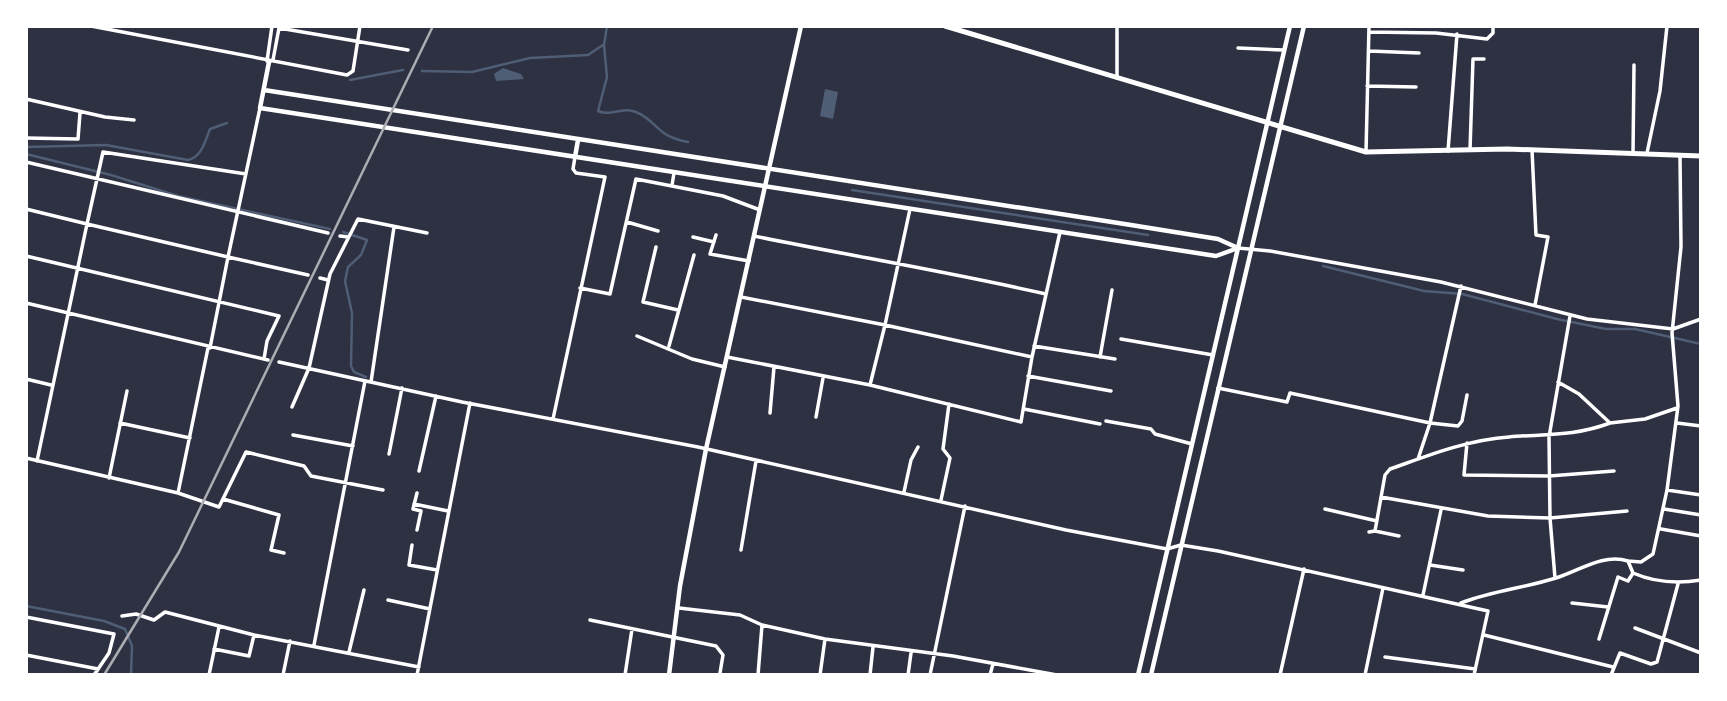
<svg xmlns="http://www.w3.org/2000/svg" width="1727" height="701" font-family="Lato,sans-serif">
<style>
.water{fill:#4f5d75}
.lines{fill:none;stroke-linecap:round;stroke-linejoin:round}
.stream{stroke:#4f5d75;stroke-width:2.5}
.minor{stroke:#fff;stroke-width:3.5}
.tertiary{stroke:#fff;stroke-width:4.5}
.secondary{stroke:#fff;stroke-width:5}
.rail{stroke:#abadb3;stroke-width:2.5}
</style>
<rect width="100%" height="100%" fill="#2d3142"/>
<!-- water -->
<path class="water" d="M503 68 521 74 524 79 496 81 494 74Z
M825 89 838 92 833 119 820 116Z"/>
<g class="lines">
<!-- stream -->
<path class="stream" d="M607 26 604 45 607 77 598 111C611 117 622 106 636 112 659 122 655 136 688 142
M422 71 472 72 530 58 588 55 603 45
M350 80 403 70
M26 147 106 145 188 160C202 157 205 141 210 129L227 123
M26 154 111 175 178 196 330 229
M852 190 1148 235
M343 232 367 240 361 255 348 267 345 281 352 313 351 366 354 372 366 377
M1323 266 1424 291 1462 294 1557 319 1606 329H1635L1701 344
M26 606 104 621 125 629 132 646 131 675"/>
<!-- minor -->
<path class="minor" d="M91 26 347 75 353 71 360 26
M1117 26V78
M279 28 408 50
M1369 32 1436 33 1487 39 1493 33V26
M1238 48 1284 50
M1369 51 1419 53
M267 61 272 26
M269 62 273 60 279 28
M1367 86 1416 87
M26 99 105 117 134 120
M260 108 228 257 308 275
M26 138 78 139 80 113
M1470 150 1473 59H1484
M1532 150 1536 235 1548 237 1535 305
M1448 151 1457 34
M1366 152 1369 26
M1647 153 1660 91 1667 26
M1633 154 1634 65
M26 162 328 233
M672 185 674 173
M26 209 87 224 37 461
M627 222 658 231
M716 235 710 254 749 261
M340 236 348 237
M754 236C852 256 949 272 1046 294
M693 237 714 242
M656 247 643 302 678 310
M1238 248 1270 251 1441 282 1587 319 1673 329 1701 319
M26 256 279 316 267 341 264 359
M320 278 328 280
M580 288 610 294 636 179 723 196 760 210
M741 297 885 325 910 209
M26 303 268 360
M1570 316 1549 437 1550 518 1627 511
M637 336 692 359 725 367
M1121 339 1213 355
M669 346 694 255
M1034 346 1115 359
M210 348 228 257 87 224 103 152 246 174
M727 357 870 385 1021 422 1032 357 1060 232
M1100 357 1112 290
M279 362 462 402 698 447 1066 530 1167 549 1181 545 1218 551 1488 611 1474 675
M1028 376 1111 391
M26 379 51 385
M371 382 394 227
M870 385 885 325 1032 357
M1218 388 1287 402 1290 393 1430 423 1458 426 1462 421 1467 395
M292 407 309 368 330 274 358 219 427 233
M1024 409 1100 424
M770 413 774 367
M816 417 823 378
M553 419 605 177 576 173 573 169 575 157
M1106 421 1151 429 1155 434 1192 444
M120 423 190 438
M1610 423 1645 419 1677 408
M1677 423 1701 426
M293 435 353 446
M1467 443 1464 475 1549 476 1614 471
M389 454 402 388
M26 458 178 493 219 507 246 452 304 466 311 476 383 490
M1418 459 1430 423 1461 286
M419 471 436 396
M109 478 127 391
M1667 490 1678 406 1672 333 1681 247 1680 156
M904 492 911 460 918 447
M178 493 208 348
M417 493 413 509 421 511 417 530
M1381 497 1488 516 1550 518 1555 578
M223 499 279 515 271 550 284 553
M941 500 950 458 943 449 949 404
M414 504 448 511
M1325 509 1377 521
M1664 509 1701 515
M1661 529 1701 536
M1375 531 1399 536
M1369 532 1375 531 1385 475 1390 469C1430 455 1467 440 1509 437 1545 434 1576 436 1610 423L1579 394 1558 382
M412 545 409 565 437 570
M741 550 756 461
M1628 561 1641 562 1653 554 1667 490 1701 495
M1430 565 1463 570
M1423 595 1441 510
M388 600 430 609
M1461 603C1492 591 1524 588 1556 578 1579 571 1603 553 1628 561L1633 573C1656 583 1677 584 1701 580
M1572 603 1608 607
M679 608 740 615 762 625 825 639 953 656 1057 675
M122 616 136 614 154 620 165 612 254 635 419 667
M26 617 114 634 109 653 94 675
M590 620 716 646 723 655 720 673
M1635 628 1701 653
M1484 635 1613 667
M1599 639 1618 577 1628 581 1633 573
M314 645 365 381
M214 649 249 656 254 635
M349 652 364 590
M26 655 98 669
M1385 657 1475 669
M209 675 219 627
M283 675 290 641
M417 675 470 403
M625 675 632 629
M758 675 762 625
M820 675 825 639
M870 675 873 647
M908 675 911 653
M930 675 965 506
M990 675 993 664
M1280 675 1304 569
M1365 675 1383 588
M1611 675 1620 653 1651 664 1657 662 1678 584"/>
<!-- tertiary -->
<path class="tertiary" d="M269 62 260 108 1216 256 1238 248
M264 90 1131 225 1218 239 1238 248
M575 157 578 140
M669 675 680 586 706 449 801 26
M1138 675 1290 26
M1151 675 1304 26"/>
<!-- secondary -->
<path class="secondary" d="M945 26 1366 152 1507 149 1701 156"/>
<!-- rail -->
<path class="rail" d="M104 675 179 552 433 26"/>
</g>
<!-- border -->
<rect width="1727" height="701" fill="none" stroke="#ffffff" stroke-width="56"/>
</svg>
